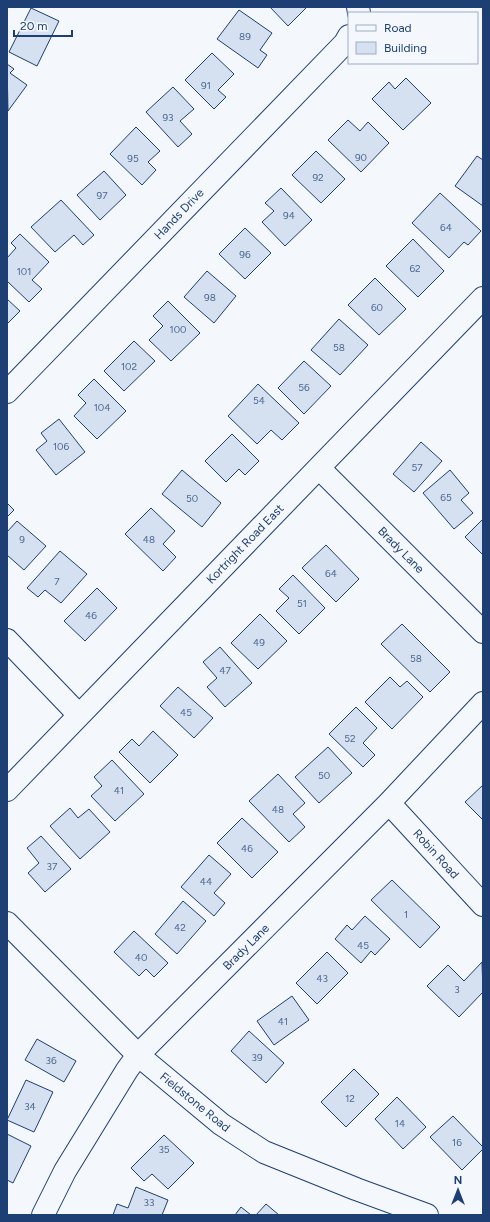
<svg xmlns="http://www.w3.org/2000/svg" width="490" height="1222" font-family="Figtree,sans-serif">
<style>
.building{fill:#d5e0f0;stroke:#1d3f73}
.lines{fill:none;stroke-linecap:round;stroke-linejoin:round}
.minor-casing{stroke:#1d3f73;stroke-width:24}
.minor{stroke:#f4f7fb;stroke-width:22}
.labels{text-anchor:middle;stroke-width:3;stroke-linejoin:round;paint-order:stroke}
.number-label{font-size:10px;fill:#4b6792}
.street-label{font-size:12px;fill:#1d3f73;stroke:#f4f7fb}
</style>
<rect width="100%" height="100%" fill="#f4f7fb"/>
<!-- building -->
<path class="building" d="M270 7H307L288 26Z
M31 8 59 21 37 66 9 52Z
M239 10 272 33 260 50 267 55 258 68 217 39Z
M212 53 234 74 218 90 226 97 214 109 185 80Z
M7 64 14 69 10 73 27 85 8 111Z
M406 78 431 103 403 130 372 99 389 82 395 89Z
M173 87 194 109 180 121 192 134 178 147 146 112Z
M348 120 360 131 368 122 389 143 361 172 328 140Z
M136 127 160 151 148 162 156 170 142 185 110 154Z
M316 151 345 179 321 203 292 175Z
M477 156 483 160V206L455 186Z
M104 171 126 195 100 220 77 195Z
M281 188 312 220 285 246 262 222 274 211 265 203Z
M440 193 481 231 468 245 464 242 449 258 412 223Z
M61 200 94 235 83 245 74 235 55 252 31 227Z
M245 228 271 253 245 279 219 254Z
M20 234 49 262 32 280 42 289 29 302 7 281V258L16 248 11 243Z
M413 239 444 271 418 297 386 266Z
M207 271 236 296 214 323 184 297Z
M375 278 406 309 379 335 348 305Z
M7 299 20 311 7 324Z
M168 301 200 333 171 361 149 340 163 326 153 316Z
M339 319 368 345 340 375 311 350Z
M134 341 155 361 124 391 104 371Z
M304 361 331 386 304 414 278 388Z
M94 379 126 411 97 439 74 416 86 403 78 395Z
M258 384 299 423 282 440 271 430 257 444 228 416Z
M59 419 85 452 56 475 36 450 47 441 41 433Z
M232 434 259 461 245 475 239 469 226 482 205 461Z
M421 442 442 461 414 492 393 474Z
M182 470 221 503 202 527 162 494Z
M450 470 469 493 461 500 473 513 454 529 423 493Z
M7 503 14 510 7 517Z
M151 508 175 531 163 544 176 557 163 571 125 534Z
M483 519V555L465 537Z
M17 521 46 546 24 570 7 555V532Z
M326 545 359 579 336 602 302 568Z
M60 551 87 574 61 603 45 590 38 597 27 588Z
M293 575 325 608 299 634 276 611 289 598 279 589Z
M97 588 117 608 85 641 64 621Z
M260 614 287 641 258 669 231 643Z
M402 624 450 672 430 692 381 644Z
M220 647 252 683 225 707 207 687 217 678 203 662Z
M390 677 400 687 407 681 423 697 392 729 365 702Z
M178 687 213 718 194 738 160 706Z
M356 707 377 728 363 743 375 755 363 767 329 734Z
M153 731 178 755 150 783 119 752 132 739 139 746Z
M328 747 352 773 319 803 295 777Z
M112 760 144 794 115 821 91 796 102 786 94 777Z
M278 774 305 803 293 814 305 827 289 842 249 801Z
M483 785V820L465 802Z
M70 808 78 818 89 809 110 832 80 859 50 826Z
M242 818 278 852 252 878 217 843Z
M41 836 71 869 45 892 28 873 39 863 27 848Z
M209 855 231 874 214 893 225 903 214 916 181 887Z
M392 880 440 927 420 948 371 900Z
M183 901 206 921 177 954 155 934Z
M365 916 390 939 375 955 371 951 361 963 335 939 347 925 352 930Z
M134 931 168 963 154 977 146 969 139 976 114 952Z
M327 952 348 973 317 1004 296 983Z
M482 962 483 992 459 1017 427 986 448 965 464 981Z
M292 996 309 1020 274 1045 257 1021Z
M249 1031 284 1063 266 1083 231 1051Z
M37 1039 76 1061 64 1082 25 1060Z
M354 1069 379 1094 346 1127 321 1102Z
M26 1080 53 1092 34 1132 7 1120Z
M397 1097 426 1127 403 1149 375 1119Z
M453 1116 483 1147V1149L462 1170 430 1137Z
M7 1134 31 1146 13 1183 7 1180Z
M164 1135 194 1163 168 1189 152 1174 144 1181 131 1168Z
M136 1187 168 1200 162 1215H113L117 1204 128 1208Z
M266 1204 279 1215H256Z
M241 1207 251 1215H235Z"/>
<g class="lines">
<!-- minor casing -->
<g class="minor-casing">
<path id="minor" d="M358 7 359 13
M7 392 345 43 349 36
M319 468 483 632
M7 640 79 715
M7 790 483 298
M389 803 483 905
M7 923 138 1055 221 1124 264 1152 356 1189 427 1215
M43 1215 65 1171 127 1070 138 1055 389 803 483 703"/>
</g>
<!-- minor -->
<use href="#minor" class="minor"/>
</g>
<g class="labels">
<!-- number labels -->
<g class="number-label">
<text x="245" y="40">89</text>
<text x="206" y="89">91</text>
<text x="168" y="121">93</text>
<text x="361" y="161">90</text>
<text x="133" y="162">95</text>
<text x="318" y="181">92</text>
<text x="102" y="199">97</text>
<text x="289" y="219">94</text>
<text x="446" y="231">64</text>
<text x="245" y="258">96</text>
<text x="415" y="272">62</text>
<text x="24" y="275">101</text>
<text x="210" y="301">98</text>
<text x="377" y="311">60</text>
<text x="178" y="333">100</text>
<text x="339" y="351">58</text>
<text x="129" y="370">102</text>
<text x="304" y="391">56</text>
<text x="259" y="404">54</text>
<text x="102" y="411">104</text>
<text x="61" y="450">106</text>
<text x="417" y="471">57</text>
<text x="446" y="501">65</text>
<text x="192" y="502">50</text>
<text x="22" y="543">9</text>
<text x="149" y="543">48</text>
<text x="331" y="577">64</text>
<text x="57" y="585">7</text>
<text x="302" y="607">51</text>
<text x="91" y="619">46</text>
<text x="259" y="646">49</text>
<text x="416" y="662">58</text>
<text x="225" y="674">47</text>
<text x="186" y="716">45</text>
<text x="350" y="742">52</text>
<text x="324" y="779">50</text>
<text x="119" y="794">41</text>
<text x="278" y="813">48</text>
<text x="247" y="852">46</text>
<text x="52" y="870">37</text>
<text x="206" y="885">44</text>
<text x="406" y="918">1</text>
<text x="180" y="931">42</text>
<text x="363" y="949">45</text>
<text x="141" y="961">40</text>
<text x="322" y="982">43</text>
<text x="457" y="993">3</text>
<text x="283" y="1025">41</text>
<text x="257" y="1061">39</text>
<text x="51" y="1064">36</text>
<text x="350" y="1102">12</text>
<text x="30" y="1110">34</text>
<text x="400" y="1127">14</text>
<text x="457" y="1146">16</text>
<text x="164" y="1153">35</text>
<text x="149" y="1206">33</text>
</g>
<!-- street labels -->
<g class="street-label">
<text transform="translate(179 214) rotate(-46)" y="4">Hands Drive</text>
<text transform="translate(245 544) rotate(-46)" y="4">Kortright Road East</text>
<text transform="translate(401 550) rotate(45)" y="4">Brady Lane</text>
<text transform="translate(436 854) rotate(48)" y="4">Robin Road</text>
<text transform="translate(246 947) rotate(-45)" y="4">Brady Lane</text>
<text transform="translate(195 1102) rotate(39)" y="4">Fieldstone Road</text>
</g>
</g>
<!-- border -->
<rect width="490" height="1222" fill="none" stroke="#1d3f73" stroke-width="16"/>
<!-- legend -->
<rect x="348" y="12" width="130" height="52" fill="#f4f7fb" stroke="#9eadc5"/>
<rect x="356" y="25" width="20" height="6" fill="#f4f7fb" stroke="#9eadc5"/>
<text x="384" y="32" font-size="12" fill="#1d3f73">Road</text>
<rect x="356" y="42" width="20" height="12" fill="#d5e0f0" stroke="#9eadc5"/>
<text x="384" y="52" font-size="12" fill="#1d3f73">Building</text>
<!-- north arrow -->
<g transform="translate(458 1190)" stroke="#f4f7fb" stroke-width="3" paint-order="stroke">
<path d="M0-3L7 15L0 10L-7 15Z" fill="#1d3f73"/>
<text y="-6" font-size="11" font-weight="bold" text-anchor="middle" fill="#1d3f73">N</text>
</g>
<!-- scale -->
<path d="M14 30v6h58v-6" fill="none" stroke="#1d3f73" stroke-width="2"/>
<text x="20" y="30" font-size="12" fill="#1d3f73" stroke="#f4f7fb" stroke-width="3" paint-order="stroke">20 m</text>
</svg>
